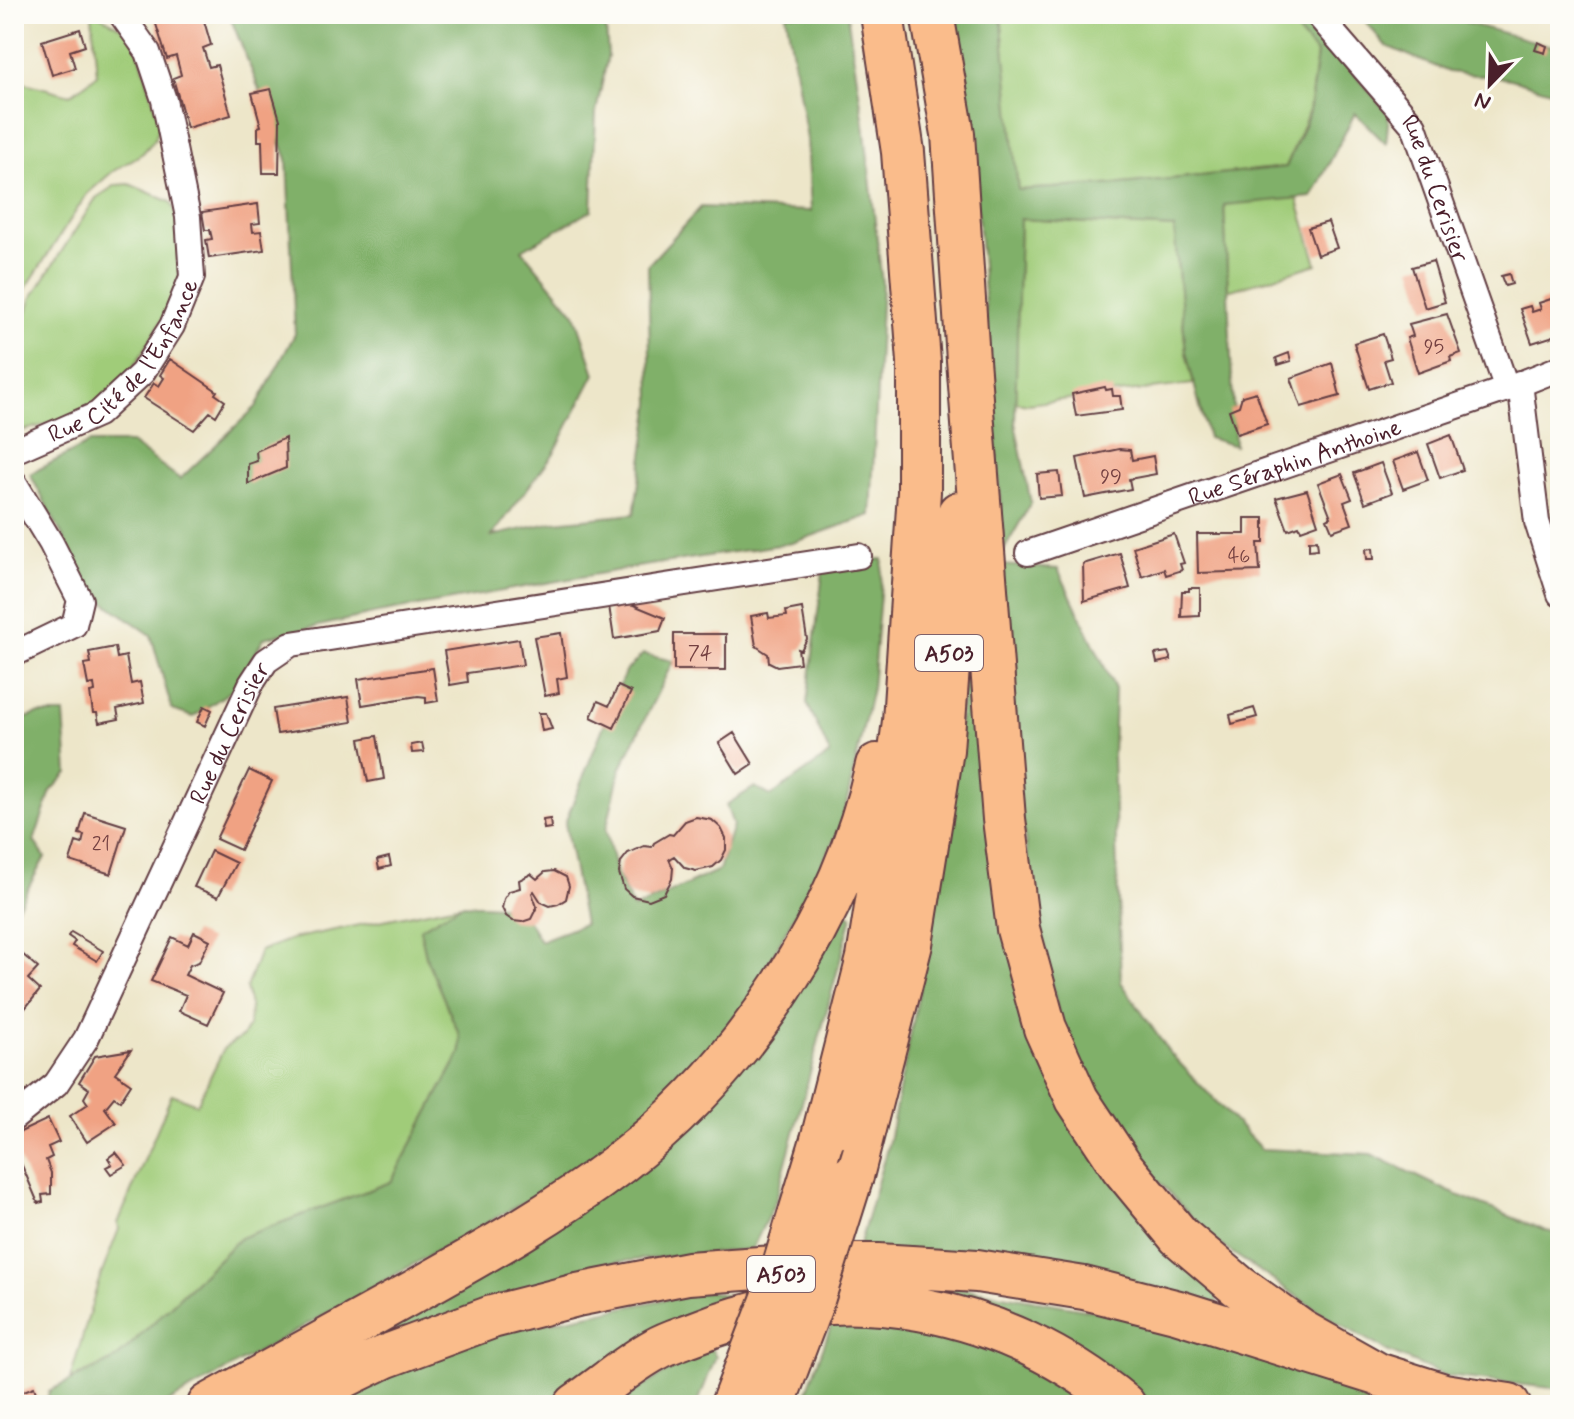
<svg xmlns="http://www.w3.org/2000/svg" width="1574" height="1419" font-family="Mynerve,sans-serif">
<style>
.green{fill:#a0cc79;stroke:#757652;stroke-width:2}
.forest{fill:#80b069;stroke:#65684a;stroke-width:2}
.building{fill:#f0a283}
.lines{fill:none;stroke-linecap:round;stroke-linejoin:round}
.street-casing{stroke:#623d43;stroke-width:28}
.highway-casing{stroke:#623d43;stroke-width:46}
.street{stroke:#fff;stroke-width:24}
.highway{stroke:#fabc8b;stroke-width:42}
.highway-bridge-casing{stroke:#623d43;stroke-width:46;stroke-linecap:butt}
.highway-bridge{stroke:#fabc8b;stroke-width:42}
.labels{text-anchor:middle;stroke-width:8;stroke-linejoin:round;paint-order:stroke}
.number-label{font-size:20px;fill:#744041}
.shield{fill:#fdfcf7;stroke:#806168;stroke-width:2}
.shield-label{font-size:22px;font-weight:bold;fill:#4a1f2b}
.street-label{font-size:24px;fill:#4a1f2b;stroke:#fdfcf7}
</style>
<rect width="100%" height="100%" fill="#fdfcf7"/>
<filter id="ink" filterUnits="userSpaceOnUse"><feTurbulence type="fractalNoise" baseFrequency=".0125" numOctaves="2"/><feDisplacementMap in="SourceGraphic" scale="16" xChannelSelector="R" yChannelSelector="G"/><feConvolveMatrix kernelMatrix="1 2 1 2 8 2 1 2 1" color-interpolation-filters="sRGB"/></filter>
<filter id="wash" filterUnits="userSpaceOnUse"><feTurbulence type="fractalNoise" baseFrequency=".006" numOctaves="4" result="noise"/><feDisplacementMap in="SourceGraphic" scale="32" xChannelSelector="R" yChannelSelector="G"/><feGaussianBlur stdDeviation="1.8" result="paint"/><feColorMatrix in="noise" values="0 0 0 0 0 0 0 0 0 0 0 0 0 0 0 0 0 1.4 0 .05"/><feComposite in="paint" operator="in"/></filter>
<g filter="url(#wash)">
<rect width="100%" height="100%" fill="#ede6c9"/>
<!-- green -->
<path class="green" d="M92 14H97L128 32 139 52 160 124 155 139 143 153 112 172 87 194 23 293 14 319V80L70 95 97 75Z
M1001 14H1282L1317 54 1309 111 1286 167 1121 184 1017 190Z
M129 184 171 202C180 220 187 247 183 268 175 305 131 380 101 402 81 416 38 427 14 433V352L31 299 96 198 116 185Z
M1297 198 1317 264 1228 291 1224 204Z
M1020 219 1174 228 1186 352 1194 384 1028 404 1015 402Z
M462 904 420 929 427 960 460 1036 461 1052 391 1182 240 1238 116 1359 70 1380 98 1283 119 1229 118 1223 172 1094 197 1104 224 1048 243 1036 249 1025 250 1006 246 988 260 951 291 939Z"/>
<!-- forest -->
<path class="forest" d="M229 14H605L608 55 596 112 592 210 522 250 575 314 595 374 554 453 492 536 554 522 634 514 651 403 648 265 701 207 811 211 807 139 786 14H847L864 124 882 283 871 515 792 543 637 567 378 613 264 638 235 688 193 717 172 710 151 635 93 594 30 474 89 443H131L180 479 256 407 295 334 287 159Z
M950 14H1001L1018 190 1121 184 1286 167 1309 114 1317 54 1282 14H1303L1389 114 1386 144 1355 113 1312 197 1224 205 1235 446 1208 438 1186 352 1174 228 1020 219 1015 423 1031 503 1004 550 978 215Z
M1359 14H1461L1466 23 1560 48V94L1511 79 1449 72 1386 46Z
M883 559 872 688 841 828 734 1028 607 1155 164 1405H46L49 1391 116 1359 240 1238 391 1182 461 1052 460 1036 427 960 420 929 462 904 520 907 540 941 584 924 565 823 625 672 643 654 673 661 620 770 606 830 616 873 634 909 719 870 733 825 726 805 755 787 771 796 830 754 807 703 824 563Z
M1001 565 1058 569 1115 689 1113 757 1121 982 1169 1052 1261 1149 1371 1154 1450 1192 1546 1231 1560 1234V1389L1446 1376 1387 1351 1331 1319 1213 1240 1124 1144 1063 1038 1031 882 1009 726Z
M975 602 1018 998 1217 1290V1306L859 1247 889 1141 931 933Z
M38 714H64L68 773 51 791 34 841 45 857 14 914V722Z
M838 910 852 916 776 1200 752 1249 594 1264 407 1331 371 1326 575 1211Z
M939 1284 1148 1320 1418 1405H1154L1117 1372 1023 1316 925 1290Z
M708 1291 729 1296 589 1372 544 1405H321L479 1336Z
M834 1318 962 1336 1041 1368 1090 1405H802Z
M709 1346 716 1356 697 1405H613Z"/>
<g id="blocks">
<!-- building -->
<path class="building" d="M182 14H202L211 45 203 48 209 67 217 65 231 115 187 128 173 78 181 75 176 56 167 59 155 21 173 15 175 20 183 17Z
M80 29 85 46 70 51 75 68 52 75 42 41Z
M1538 42 1547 46 1545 53 1535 50Z
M271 89 280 120 279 173H263L262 141H258V127L261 126 252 93Z
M258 204 260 223 252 224 253 232 261 231 264 250 209 258 206 240 212 239 210 230H205L202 212Z
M1328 222 1337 248 1317 255 1308 228Z
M1433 261 1445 302 1425 308 1412 267Z
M1509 274 1512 284 1505 286 1501 276Z
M1560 296V334L1532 343 1520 309 1530 306 1532 312 1541 309 1539 303Z
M1447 314 1461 353 1450 357 1451 361 1418 373 1407 338 1413 336 1409 324Z
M1383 334 1391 358 1384 360 1391 382 1369 389 1354 343Z
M1289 353 1291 361 1278 365 1276 358Z
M170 359 217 391 215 394 225 401 216 416 210 412 194 430 144 398 154 383 159 386 164 378 160 375Z
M1332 363 1340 396 1301 407 1291 378Z
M1105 387 1106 390 1112 389 1113 396H1120L1122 410 1076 416 1072 394Z
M1256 392 1267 424 1237 434 1229 410 1239 406 1242 396Z
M1560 409V435L1555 422 1559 421 1555 410Z
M1451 435 1463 470 1440 478 1428 444Z
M285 438 286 468 248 484V464L257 461 256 451Z
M1119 449 1130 450 1132 460 1153 456 1156 474 1129 479 1131 489 1085 498 1077 458Z
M1418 452 1428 480 1403 489 1393 461Z
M1381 463 1392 493 1365 503 1354 473Z
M1059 472 1062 496 1039 498 1037 474Z
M1342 474 1352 499 1344 502 1352 524 1332 531 1327 519 1331 517 1318 483Z
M1307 490 1318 524 1301 530 1299 526 1288 530 1276 498Z
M1245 518H1264V543H1258L1260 571 1198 573 1197 534H1245Z
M1174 534 1184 563 1180 564 1182 570 1166 575 1164 569 1142 577 1133 547Z
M1317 540 1318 549 1309 550V541Z
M1373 548 1374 559H1367L1366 549Z
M1120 553 1130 588 1084 601 1083 564Z
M1189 588H1200V616L1181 617 1182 591H1189Z
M631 604 665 618 660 631 614 639 609 606Z
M802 608 807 639 801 650 798 649 800 663 777 666 769 662 768 654 756 646 751 616 768 613 769 618 787 616 786 611Z
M561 633 567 677 557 679 559 693 545 696 534 637Z
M674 634H726V670H674Z
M519 639 523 665 467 673 468 682 450 685 444 651Z
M115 647 117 658 126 656 131 684 140 682 144 703 117 709 119 719 99 723 97 713H93L90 693 95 692 94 684 88 685 84 664 91 663 89 652Z
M1168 652 1171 660 1157 663 1155 654Z
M433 668 438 701 426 703V697L418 696 362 705 358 679Z
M618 686 631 692 614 728 591 717 598 701 609 706Z
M348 697 352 722 277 734 273 709Z
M204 706 212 710 205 726 197 722Z
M1254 708 1257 717 1232 724 1230 715Z
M539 713H546L552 729 542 731Z
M734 733 753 764 738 774 719 743Z
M377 736 384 779 368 782 360 739Z
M422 743 424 752 412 753 411 745Z
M249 770 272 781 240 850 216 839Z
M85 813 126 826 111 874 70 861 76 842 82 844 84 835 79 834Z
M696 817 712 820 721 828 726 838V850L721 860 713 867 696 871 685 868 674 856 669 859 673 868 672 879 664 894 649 900 632 896 624 889 619 873 621 862 628 853 644 846 652 847 654 843 669 834 673 835 685 821Z
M550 819 551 828 544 829 543 820Z
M211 851 236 863 218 897 194 887Z
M389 857 391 866 379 869 377 860Z
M554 871 566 877 569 886 566 899 558 904 550 906 541 902 534 891 532 893 537 907 531 919 522 922 513 921 506 916 502 908 504 899 509 891 520 888 519 880 531 874 537 879 545 872Z
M71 932 103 951 97 961 72 946 75 941 68 936Z
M194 932 210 940 199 962 190 965 185 975 223 993 208 1024 179 1011 186 995 151 981 172 937 188 945Z
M21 953 38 968 28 979 40 990 14 1022V961Z
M131 1050 115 1073 131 1084 120 1101 114 1097 105 1108 116 1123 87 1142 70 1116 88 1104 84 1098 89 1089 79 1082 95 1056Z
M48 1119 59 1142 48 1147 52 1157 46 1160 51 1173V1194L42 1195 43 1202 38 1203 18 1156 14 1158V1135Z
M116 1152 126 1165 111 1174 106 1167 112 1164 108 1158Z
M34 1387 40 1405H16L25 1401 21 1392Z"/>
</g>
</g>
<g filter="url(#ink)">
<use href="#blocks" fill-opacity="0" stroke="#623d43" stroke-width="2"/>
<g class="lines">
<!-- street casing -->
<g class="street-casing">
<g id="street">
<path id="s1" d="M1317 14 1414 126 1507 389"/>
<path d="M1520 383 1537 522 1560 594"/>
<path id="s2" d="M14 451 98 414 142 373 172 326 192 277 188 217 164 100 148 52 121 14"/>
<path d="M14 482 51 543 80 600 74 625 14 654"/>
<path id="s3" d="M1028 553 1507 389 1560 368"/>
<path id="s4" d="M14 1118 56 1084 86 1039 251 684 266 661 291 644 859 556"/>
</g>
</g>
<!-- highway casing -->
<g class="highway-casing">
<path id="highway" d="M932 14 953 134 968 360 1004 819 1018 929 1045 1028 1077 1099 1122 1167 1179 1236 1238 1286 1301 1331 1381 1376
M822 1140 868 958 897 774 904 721 919 492V362L903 152 882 14
M852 1176 911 944 942 750 959 513
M209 1405C277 1367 346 1329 415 1291 485 1252 556 1212 620 1163 744 1068 843 918 877 765
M285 1405 384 1357 492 1317 577 1295 688 1273 802 1265H878L977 1271 1084 1288 1179 1312 1444 1395 1509 1405
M576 1405C602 1387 628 1364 656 1349 668 1342 682 1338 695 1333 842 1273 1003 1305 1124 1405"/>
</g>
<!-- street -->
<use href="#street" class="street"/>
<!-- highway -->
<use href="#highway" class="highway"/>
<!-- highway-bridge casing -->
<g class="highway-bridge-casing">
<path id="highway-bridge" d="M732 1405 778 1285 822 1140
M773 1405 813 1300 852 1176"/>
</g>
<!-- highway-bridge -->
<use href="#highway-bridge" class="highway-bridge"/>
</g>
</g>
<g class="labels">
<!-- number labels -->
<g class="number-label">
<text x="1434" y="353">95</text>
<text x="1111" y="483">99</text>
<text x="1239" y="562">46</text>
<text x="700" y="659">74</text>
<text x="101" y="850">21</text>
</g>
<!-- shield labels -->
<g class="shield">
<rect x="915" y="635" width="68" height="36" rx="6"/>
<rect x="747" y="1256" width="68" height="36" rx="6"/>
</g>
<g class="shield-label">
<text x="949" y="661">A503</text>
<text x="781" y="1282">A503</text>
</g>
<!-- street labels -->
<g class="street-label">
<text dy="8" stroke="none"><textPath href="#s1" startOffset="214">Rue du Cerisier</textPath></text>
<text dy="8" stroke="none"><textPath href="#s2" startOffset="148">Rue Cité de l'Enfance</textPath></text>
<text dy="8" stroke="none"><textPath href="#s3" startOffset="282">Rue Séraphin Anthoine</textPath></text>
<text dy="8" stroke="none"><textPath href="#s4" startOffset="446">Rue du Cerisier</textPath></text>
</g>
</g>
<!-- margin -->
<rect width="1574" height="1419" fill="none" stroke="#fdfcf7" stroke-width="48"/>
<!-- north arrow -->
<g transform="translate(1490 84) rotate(203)" stroke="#fdfcf7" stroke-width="6" paint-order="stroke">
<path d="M0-6L14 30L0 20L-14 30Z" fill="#4a1f2b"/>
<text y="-12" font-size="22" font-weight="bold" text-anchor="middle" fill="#4a1f2b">N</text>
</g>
</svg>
